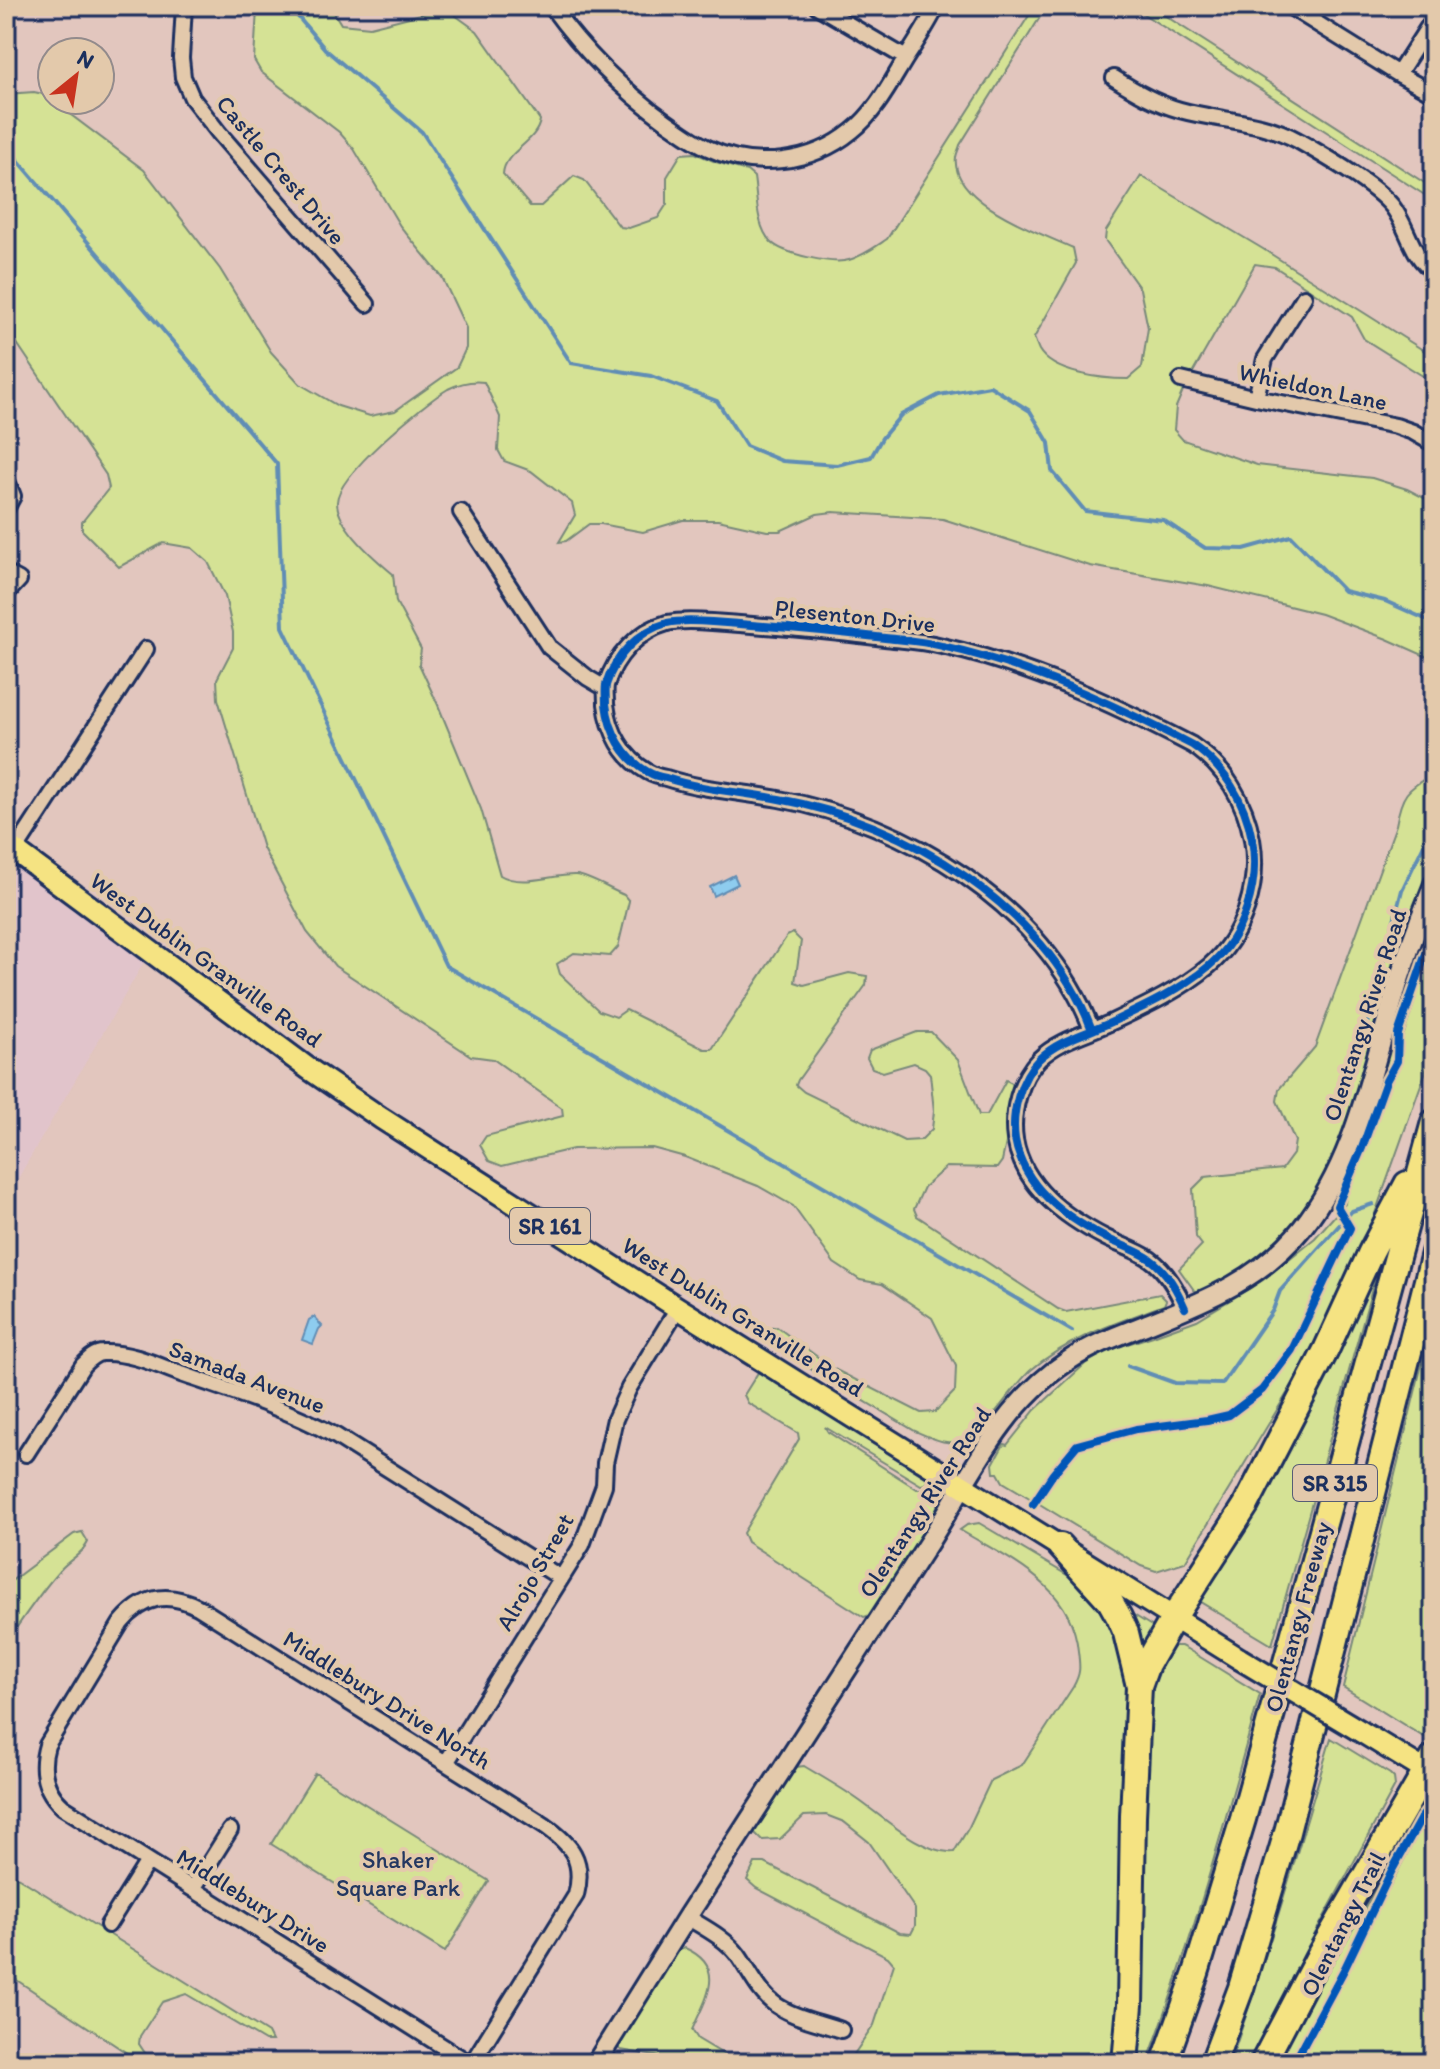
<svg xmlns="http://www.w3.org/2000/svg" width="1440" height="2069" font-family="Itim,sans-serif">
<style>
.built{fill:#e1c4cb}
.green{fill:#d5e295;stroke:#78887a;stroke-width:2}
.water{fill:#8eccef;stroke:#608db5;stroke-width:2}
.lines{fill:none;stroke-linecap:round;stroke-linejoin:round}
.stream{stroke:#608db5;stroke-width:4}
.street-casing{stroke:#1b2f5e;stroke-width:20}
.secondary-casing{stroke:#1b2f5e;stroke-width:24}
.primary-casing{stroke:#1b2f5e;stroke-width:26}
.highway-casing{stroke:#1b2f5e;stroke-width:30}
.street{stroke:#e3c9ab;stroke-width:14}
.secondary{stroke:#e3c9ab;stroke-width:18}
.primary{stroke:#f5e382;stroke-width:20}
.highway{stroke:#f5e382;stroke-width:24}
.primary-bridge-casing{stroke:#1b2f5e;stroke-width:26;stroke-linecap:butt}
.primary-bridge{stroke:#f5e382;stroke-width:20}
.cycleway-casing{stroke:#e3c9ab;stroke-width:13}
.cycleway{stroke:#0057b8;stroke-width:8}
.labels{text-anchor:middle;stroke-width:8;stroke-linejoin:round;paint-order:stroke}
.shield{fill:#e3c9ab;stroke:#575d75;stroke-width:2}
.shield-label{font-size:22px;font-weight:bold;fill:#1b2f5e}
.street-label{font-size:24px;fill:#1b2f5e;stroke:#e3c9ab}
.park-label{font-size:24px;fill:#243861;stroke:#e3c9ab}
</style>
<rect width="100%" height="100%" fill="#e2c6be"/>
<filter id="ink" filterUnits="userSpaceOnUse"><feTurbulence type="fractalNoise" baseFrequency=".0125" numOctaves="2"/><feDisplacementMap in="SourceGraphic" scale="16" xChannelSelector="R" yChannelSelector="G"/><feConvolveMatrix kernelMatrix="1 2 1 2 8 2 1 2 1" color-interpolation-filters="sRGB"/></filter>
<g filter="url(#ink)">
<!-- built -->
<path class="built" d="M6 851 147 957 6 1199Z"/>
<!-- green -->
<path class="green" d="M252 6H335L333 11 341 24 370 27 425 13 448 10 477 31 540 120C537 143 504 151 503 174L530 206H541L574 176 584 180 620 227 629 228 658 218 667 204V177L681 154 695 153 716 162 747 171 754 177C757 196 756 227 771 242 783 254 833 265 849 260 863 256 875 247 887 239L1035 6H1047L960 145C959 149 957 152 956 157 950 202 1040 233 1073 248L1076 263 1034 338C1036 342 1037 346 1039 350 1053 374 1103 379 1128 379L1142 367 1148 328 1140 289 1105 240 1106 231 1141 176 1263 249 1434 357V383L1364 339 1352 317 1275 267 1255 264 1184 388 1176 407 1174 430 1183 440 1257 465 1372 478 1407 489 1434 503V660L1387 639 1321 614 1208 586 1090 566 943 519 833 512 817 514 780 531H767L718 520H683L643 532 601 524H589L566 541 559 542 575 515 572 503 531 471 504 461 498 450 500 417 484 382C471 380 460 383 448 389 424 403 337 475 337 502 337 526 376 560 393 574L396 602 421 649 419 664 438 705 481 809 500 875C522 888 552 874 576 875 589 876 611 890 624 895L629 901 618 947 610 956 574 953 557 964 560 974 599 1011 616 1017 626 1010 704 1049H712L787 936 793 933 801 941 795 982 804 985 849 973 867 976 866 985 798 1080 796 1085 804 1092 904 1141 921 1140 932 1129 934 1111 930 1074 925 1068 914 1063 883 1072 872 1068 867 1058 870 1050 917 1032H931L958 1060 979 1115H987L1006 1080 1012 1083 1017 1092 1002 1161 997 1168 946 1167 924 1187 914 1209 917 1216 1058 1309 1066 1312 1160 1294 1166 1300 1164 1305C1119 1322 1068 1338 1031 1370 1012 1387 988 1428 968 1439 951 1448 931 1438 915 1431L777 1349 763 1336 766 1329 777 1327 834 1369 921 1413 935 1412 955 1391 956 1366 932 1318 882 1284 860 1280 834 1263 793 1206 758 1186 685 1157 652 1148 573 1149 502 1166 489 1161 480 1145 486 1136 563 1116 562 1108 493 1059 471 1056 335 966 307 932 263 848 218 699 217 679 233 648V632L225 596 208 562 192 548 163 543 119 567 82 530V522L109 488 106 475 6 327V94L34 92 43 94 144 170 220 269 271 352 300 384 338 406 370 416 395 411 457 367 466 348V328L442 277 400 226 354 149 339 132 261 72 254 60 257 9Z
M1131 6H1150L1434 189V201Z
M1434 773V869L1421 900 1350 1126 1309 1209 1269 1253 1211 1290 1198 1292 1194 1290 1179 1269 1202 1245 1196 1237 1193 1189 1205 1177 1282 1169 1293 1154 1295 1141 1277 1101 1279 1089 1315 1047 1396 825C1402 792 1407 790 1434 773Z
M1434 902V931L1402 1015 1394 1039V1057L1382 1084 1380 1080C1397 1020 1412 960 1434 902Z
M1434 950V1048L1367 1236 1343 1291 1306 1362 1185 1562 1156 1571 1141 1566 1038 1503 1045 1492V1484L1033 1500 1003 1482 998 1473H994L993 1464 1004 1444 1007 1445 1035 1410 1085 1364 1111 1349 1153 1336 1197 1320 1263 1280 1315 1238 1345 1204 1346 1195 1358 1167 1382 1096 1401 1061 1402 1040 1420 985Z
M1381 1257 1272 1645 1202 1603 1199 1595Z
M1430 1331 1434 1332 1430 1450 1434 1499V1734L1430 1738 1422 1736 1343 1687Z
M759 1371 930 1480 926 1484 921 1485 825 1427 828 1432 917 1489H928L936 1483C941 1496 939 1502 934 1515L871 1615 864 1617 747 1542 743 1533 799 1439 798 1433 748 1403 744 1395Z
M979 1523 1089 1588 1110 1614 1128 1675 1124 1720 1126 1932 1117 2063H848L874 2025 894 1964 888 1957 756 1888 747 1880 755 1863H765L900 1933 911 1934 915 1926V1909L869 1842 844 1822 826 1815 804 1816 780 1839 762 1840 754 1832 796 1767 804 1766C822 1777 840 1787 857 1799 882 1816 923 1855 954 1852L969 1827 991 1780 1022 1765 1073 1687C1081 1673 1080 1667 1078 1651 1072 1585 1010 1560 960 1530L967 1525Z
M82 1532 88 1542C83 1554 70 1559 61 1569 40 1592 24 1617 6 1643V1585L74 1534Z
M1124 1609 1158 1630 1142 1657Z
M1174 1646H1181L1187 1649 1260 1694C1226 1818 1192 1943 1147 2063H1132L1150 1706C1153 1685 1158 1661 1174 1646Z
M1331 1738 1390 1774 1394 1778 1395 1786 1304 1954 1277 2010 1279 2012 1254 2063H1230C1267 1956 1299 1847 1331 1738Z
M315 1773 489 1881 445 1952 271 1844Z
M1423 1801 1424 1806 1422 1812 1389 1871 1343 1967 1290 2063H1278L1305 2009 1363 1912 1420 1804Z
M1434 1819V2063H1297C1340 1982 1381 1901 1425 1821Z
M6 1870 268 2033 272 2041H265L186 1994 162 2002 140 2036 139 2044 145 2053 161 2063H142L6 1973V1924L9 1894 6 1884Z
M685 1948C728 1967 706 1998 692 2030L698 2039 738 2063H679L661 2057 621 2050 617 2047 672 1953Z"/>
<!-- water -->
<path class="water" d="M734 875 738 884 714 896 710 887Z
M314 1317 322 1326 319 1329 313 1344 302 1340 309 1320Z"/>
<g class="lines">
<!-- stream -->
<path class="stream" d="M289 6 325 49 422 132 571 363 651 376 717 401 746 446 782 461 837 465 871 457 882 438 901 415 939 395 990 386 1030 411 1049 443 1052 471 1085 511 1163 520 1205 548 1244 549 1291 536 1344 591 1385 601 1434 623
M6 146 277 464 283 627 446 966 1072 1331
M1360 1051 1402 890 1434 824
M1128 1366 1175 1383 1222 1384 1273 1310 1280 1291 1352 1211 1373 1204"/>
<!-- street casing -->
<g class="street-casing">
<path id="street" d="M184 6 181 58 183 77 192 98 219 133 367 304
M551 6C584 52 621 89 667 122 680 131 693 141 708 148 754 170 812 164 852 131 876 112 890 84 906 58 917 41 928 24 937 6
M817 6 906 58
M1289 6 1398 74 1434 94
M1398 74 1434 18
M1114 78C1135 91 1155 103 1180 110 1219 121 1261 120 1297 140 1323 155 1374 184 1392 206 1409 228 1410 255 1434 272
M1181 380 1256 398 1396 426 1413 432 1434 444
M1256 398 1265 359 1304 297
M6 478 13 496 6 509
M461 512 549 647 588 678 605 688
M6 573 19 580 6 594
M15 851 146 649
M1092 1030C1045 905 905 822 779 799 742 792 703 790 666 778 660 777 653 775 648 772 623 758 609 731 606 704 606 697 605 691 606 685 615 656 638 631 667 623 681 620 698 621 712 622 770 626 827 631 885 638 903 640 923 641 942 646 1029 665 1113 704 1192 745 1225 767 1245 801 1252 839 1260 884 1244 936 1209 966 1182 989 1146 1006 1114 1021 1089 1033 1060 1039 1039 1059 1020 1078 1011 1113 1015 1139 1023 1187 1065 1217 1106 1238 1120 1245 1137 1250 1150 1259 1167 1271 1177 1290 1185 1308
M26 1454 83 1365C89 1359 95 1353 103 1353 130 1352 157 1365 181 1374 234 1392 287 1409 336 1436L561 1578
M446 1763 582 1545 604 1485 605 1463 615 1419 629 1388 678 1308
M193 1889 230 1830
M687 1917C705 1928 725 1938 738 1955 750 1972 758 1992 776 2005 795 2018 819 2022 841 2030
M108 1925 148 1861
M469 2063 63 1807C44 1790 40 1769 47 1745L121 1623C143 1596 167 1591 198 1607L544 1825C571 1844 585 1860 576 1895L472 2063"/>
</g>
<!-- secondary casing -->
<g class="secondary-casing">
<path id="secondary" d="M596 2063 687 1917 929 1542C970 1477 1001 1405 1068 1361 1093 1344 1122 1334 1150 1323 1208 1300 1262 1278 1302 1228 1352 1165 1368 1085 1390 1010 1402 967 1417 925 1434 884"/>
</g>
<!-- primary casing -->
<g class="primary-casing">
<path id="primary" d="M6 844 309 1069 381 1118 678 1308 1240 1659
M1360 1731 1434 1776"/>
</g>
<!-- highway casing -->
<g class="highway-casing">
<path id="highway" d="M1060 1546 1110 1601 1119 1617 1126 1633 1139 1686 1133 1816 1130 2005 1125 2063
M1139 1686 1147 1664 1174 1617 1246 1505 1326 1350 1371 1252 1407 1184
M1164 2063 1196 1973 1243 1819 1434 1122
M1213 2063 1241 1988 1287 1832 1434 1253
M1263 2063 1320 1954 1434 1757"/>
</g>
<!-- street -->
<use href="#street" class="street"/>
<!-- secondary -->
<use href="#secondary" class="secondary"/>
<!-- primary -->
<use href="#primary" class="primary"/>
<!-- highway -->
<use href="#highway" class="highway"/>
<!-- primary-bridge casing -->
<g class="primary-bridge-casing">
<path id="primary-bridge" d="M1240 1659 1360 1731"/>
</g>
<!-- primary-bridge -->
<use href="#primary-bridge" class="primary-bridge"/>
<!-- cycleway casing -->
<g class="cycleway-casing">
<path id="cycleway" d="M1092 1030C1045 905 905 822 779 799 742 792 703 790 666 778 660 777 653 775 648 772 623 758 609 731 606 704 606 697 605 691 606 685 615 656 638 631 667 623 681 620 698 621 712 622 770 626 827 631 885 638 903 640 923 641 942 646 1029 665 1113 704 1192 745 1225 767 1245 801 1252 839 1260 884 1244 936 1209 966 1182 989 1146 1006 1114 1021 1089 1033 1060 1039 1039 1059 1020 1078 1011 1113 1015 1139 1023 1187 1065 1217 1106 1238 1120 1245 1137 1250 1150 1259 1167 1271 1177 1290 1185 1308
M1033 1504 1053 1474 1077 1445 1136 1429 1207 1420 1229 1415 1262 1390 1292 1350 1350 1228 1337 1206 1362 1148 1386 1081 1397 1061 1398 1034 1425 956 1434 938
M1294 2063 1345 1968 1391 1872 1421 1818 1425 1813 1434 1808"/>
</g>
<!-- cycleway -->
<use href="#cycleway" class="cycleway"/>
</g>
</g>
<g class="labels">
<!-- shield labels -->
<g class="shield">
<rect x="510" y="1208" width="80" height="36" rx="6"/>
<rect x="1293" y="1465" width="84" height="36" rx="6"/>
</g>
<g class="shield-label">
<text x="550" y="1234">SR 161</text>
<text x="1335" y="1491">SR 315</text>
</g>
<!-- street labels -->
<g class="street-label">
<text transform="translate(281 170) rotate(50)" y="8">Castle Crest Drive</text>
<text transform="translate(1313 387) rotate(12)" y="8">Whieldon Lane</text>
<text transform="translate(855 616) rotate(6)" y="8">Plesenton Drive</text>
<text transform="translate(206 960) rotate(36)" y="8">West Dublin Granville Road</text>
<text transform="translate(1365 1015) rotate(-72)" y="8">Olentangy River Road</text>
<text transform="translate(743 1317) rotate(32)" y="8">West Dublin Granville Road</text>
<text transform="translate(247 1377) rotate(21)" y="8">Samada Avenue</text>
<text transform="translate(925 1502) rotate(-57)" y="8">Olentangy River Road</text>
<text transform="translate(535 1572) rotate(-60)" y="8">Alrojo Street</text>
<text transform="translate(1298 1617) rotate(-75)" y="8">Olentangy Freeway</text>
<text transform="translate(387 1700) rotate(32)" y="8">Middlebury Drive North</text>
<text transform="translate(253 1901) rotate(32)" y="8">Middlebury Drive</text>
<text transform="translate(1343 1924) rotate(-63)" y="8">Olentangy Trail</text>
</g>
<!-- park labels -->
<g class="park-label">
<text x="398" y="1868">Shaker<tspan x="398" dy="28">Square Park</tspan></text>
</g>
</g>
<!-- margin -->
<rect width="1440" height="2069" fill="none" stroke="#e3c9ab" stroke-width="32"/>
<rect x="16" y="16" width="1408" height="2037" fill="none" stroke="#1b2f5e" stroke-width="3" filter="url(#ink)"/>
<!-- north arrow -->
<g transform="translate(76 76) rotate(30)"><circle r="38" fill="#e3c9ab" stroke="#938b8c" stroke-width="2"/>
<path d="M0-6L14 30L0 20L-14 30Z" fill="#c8321e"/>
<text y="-12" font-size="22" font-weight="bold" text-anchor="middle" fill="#1b2f5e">N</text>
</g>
</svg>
